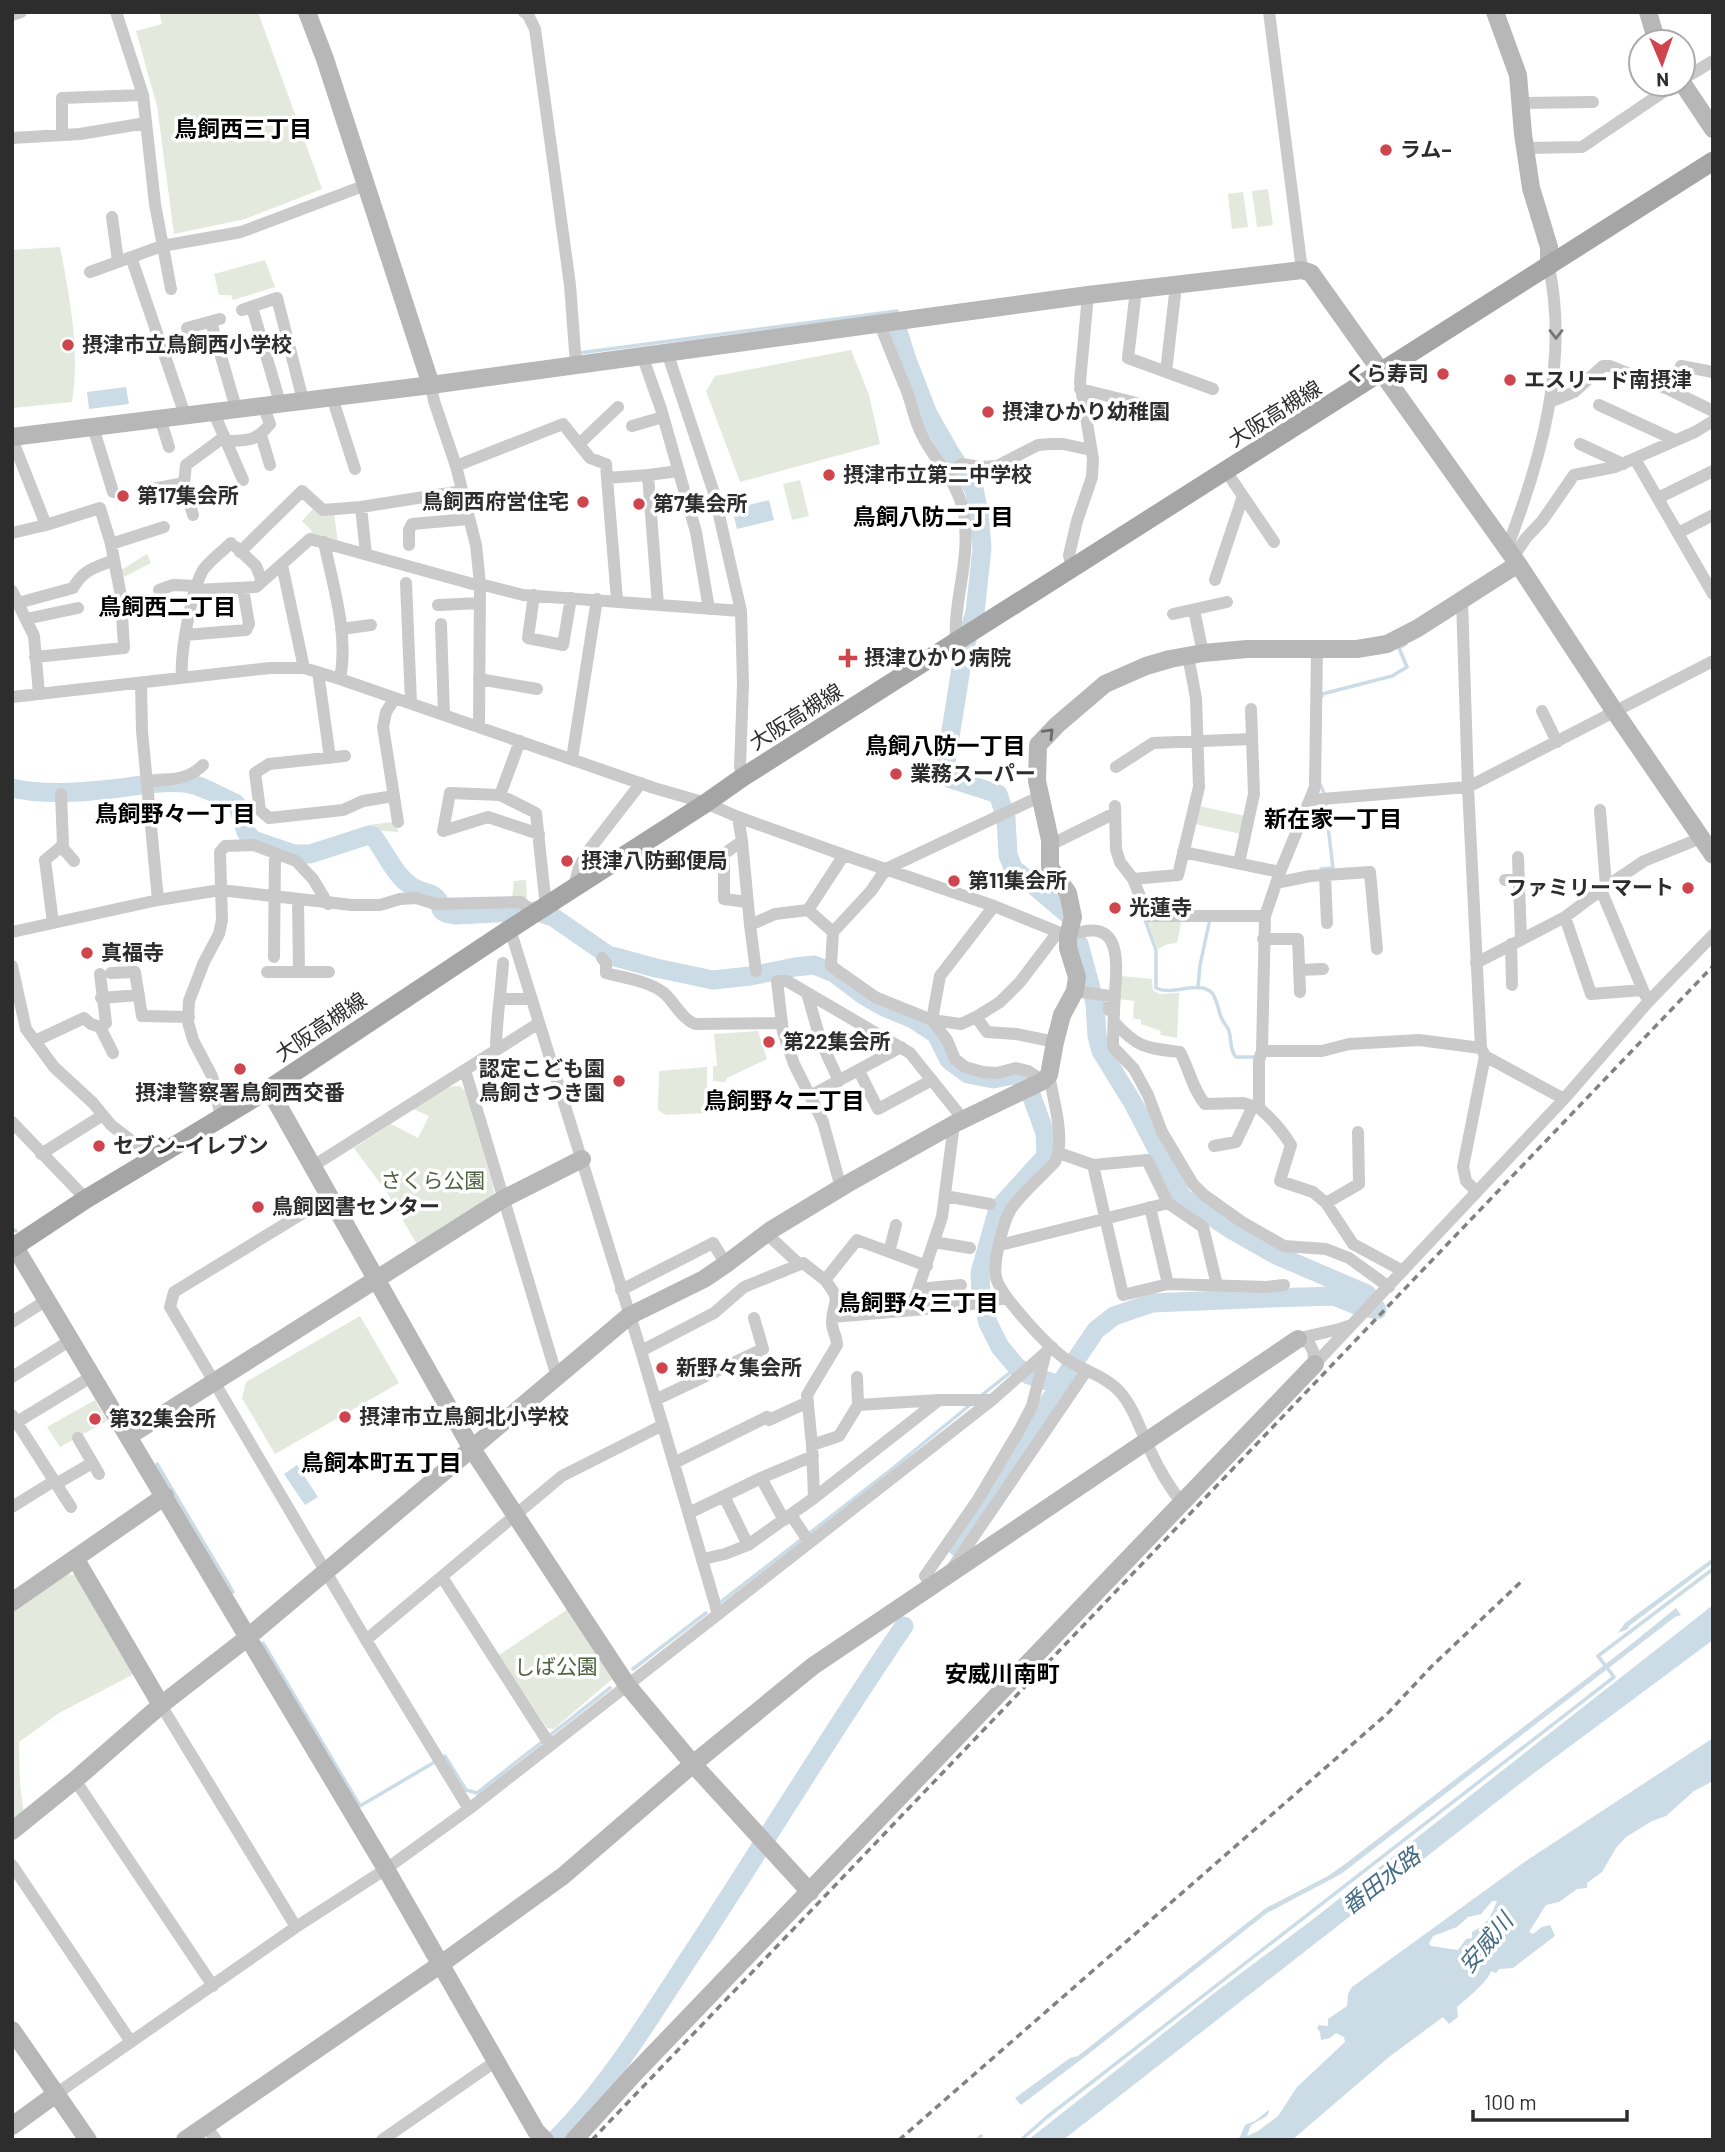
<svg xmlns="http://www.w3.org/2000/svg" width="1725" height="2152" font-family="Barlow,'Noto Sans JP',sans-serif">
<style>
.green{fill:#e3e9dd}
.water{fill:#cbdce7;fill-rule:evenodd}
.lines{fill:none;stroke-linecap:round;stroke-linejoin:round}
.stream{stroke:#cbdce7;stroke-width:3.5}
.river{stroke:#cbdce7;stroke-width:19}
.street{stroke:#cacaca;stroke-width:12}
.secondary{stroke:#b7b7b7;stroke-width:18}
.primary{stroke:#a5a5a5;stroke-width:19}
.rail{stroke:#828282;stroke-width:3.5;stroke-dasharray:7 5;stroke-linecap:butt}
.oneway{stroke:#747474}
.oneway2{stroke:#6b6b6b}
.poi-dot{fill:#cf454e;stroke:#fff;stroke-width:2.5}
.labels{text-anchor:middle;stroke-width:7;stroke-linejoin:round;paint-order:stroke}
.poi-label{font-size:21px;font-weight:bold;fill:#2d2d2d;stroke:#fff;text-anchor:start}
.street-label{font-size:21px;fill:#2d2d2d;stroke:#fff}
.park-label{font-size:21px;fill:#506340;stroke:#fff}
.neighbourhood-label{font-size:23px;font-weight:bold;fill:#000;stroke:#fff}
.water-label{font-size:23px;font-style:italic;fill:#466c85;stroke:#fff}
</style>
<rect width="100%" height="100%" fill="#fff"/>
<!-- green -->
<path class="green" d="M159 12H258L322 189 245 219 174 234 157 106 136 31 162 24Z
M1268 189 1273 225 1257 227 1252 191Z
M1243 192 1248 227 1232 229 1228 194Z
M60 247C70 298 80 351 72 402L12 408V295C16 279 12 266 12 250Z
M265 260 275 287 233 300 231 295H219L214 274Z
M851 350 869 395 880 444 740 482 706 391 715 376Z
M800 480 809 516 792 520 783 484Z
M314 508 334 512 338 543 310 534 312 531 302 521Z
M147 554 151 563 124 577 121 570Z
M1199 806 1245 816 1241 834 1195 824Z
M392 822 397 824 398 832 369 830 368 825Z
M526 880 527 898H512L514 881Z
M1146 918 1182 919 1177 943 1168 944 1158 949Z
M1122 976 1152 979 1153 990 1159 994 1179 993 1177 1038 1160 1035 1161 1031 1141 1024V1020L1133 1018 1134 1001 1119 999Z
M758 1031 767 1059 727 1078 725 1082 713 1081V1066H717L714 1034Z
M707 1067V1113L666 1115 658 1110 659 1071Z
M454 1086H460L465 1091 493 1186 494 1194 488 1200 416 1243 388 1194 354 1148 391 1124 418 1138 429 1116 413 1109 443 1089Z
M360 1316 399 1383 275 1454 242 1398 246 1382Z
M95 1400 107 1421 60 1447 47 1427Z
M67 1574 76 1575 136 1673 59 1713 19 1742 20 1784 24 1814 12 1824V1612Z
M568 1609 612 1679 554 1729 547 1728 499 1655Z"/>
<!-- water -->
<path class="water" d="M126 387 129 404 89 409 87 392Z
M769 500 774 520 737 529 732 509Z
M297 1465 318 1497 305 1505 284 1474Z
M1713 1558V1563L1629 1626 1628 1629 1618 1633 1625 1623Z
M1713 1605V1640L1530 1776 1063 2140H1028L1213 1994 1312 1920Z
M1676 1608 1681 1615 1675 1617 1341 1874 1267 1913 1087 2055 1021 2105 1015 2098 1070 2058 1078 2056 1266 1908 1328 1876 1345 1864 1629 1646Z
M1713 1738V1781L1694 1791 1666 1816 1652 1821 1626 1837 1616 1848 1602 1872 1587 1883V1888L1577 1889 1559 1902 1546 1905 1529 1932 1533 1934 1542 1927 1550 1925 1555 1936 1513 1968 1499 1969 1496 1973 1491 1971C1488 1982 1467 1998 1457 2007L1458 2017 1449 2024 1443 2017 1389 2057 1292 2140H1235L1240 2137 1245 2125 1255 2121 1270 2109 1267 2116 1251 2125 1247 2136 1258 2131 1278 2116 1297 2087 1345 2042 1344 2037 1336 2033 1330 2038 1321 2040 1320 2032 1317 2028 1319 2025 1328 2026V2019L1347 2006 1348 1994 1352 1987 1523 1863ZM1492 1901H1497C1491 1917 1486 1925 1472 1932V1938L1466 1939 1458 1950 1431 1946 1429 1944 1433 1936 1457 1927 1468 1917 1481 1914Z"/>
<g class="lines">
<!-- stream -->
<path class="stream" d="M579 353 897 311V314
M1322 696V694L1392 676 1407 667 1399 648 1406 644
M1320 784 1324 793 1333 868 1321 869
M1144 917 1156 950V988C1172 996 1195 981 1210 991 1217 996 1218 1010 1221 1017 1223 1022 1227 1026 1229 1031 1232 1041 1229 1049 1236 1057H1255
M1198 988 1200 965 1210 919
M12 1229 16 1231
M982 1395 1017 1367
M157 1464 233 1592
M722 1601 887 1473 970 1405
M263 1643 360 1806 433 1763
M633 1669 706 1613
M549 1736 610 1688
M443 1757 445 1756 466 1790 477 1793 543 1741
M977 2140 981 2136
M1021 2140 1047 2117 1614 1677 1598 1656 1713 1569"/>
<!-- river -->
<path class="river" d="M898 331 907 360 928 414 949 451 974 489 979 513 982 548 975 612 964 650 944 774 948 778 998 794 1006 818 1008 855 1013 868 1070 916
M12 788C46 796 85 792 120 788 141 785 163 781 185 783 202 785 219 796 235 803L238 806 246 832 253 840 294 854H310L369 835 373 836C386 853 395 877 414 888 420 892 428 892 434 896 447 905 431 912 456 915L535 911 553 917 608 955 656 968 713 980 750 976 795 967 814 965 834 973 863 995 884 1007 913 1019 936 1034 949 1060 968 1074 993 1079 1013 1075 1025 1078 1045 1133 1046 1156 998 1209 980 1273 981 1293 988 1323 1000 1347 1017 1367 1029 1375 1059 1385
M1079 944 1095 1003 1097 1036 1101 1051 1133 1103 1182 1197 1232 1230 1276 1255 1367 1294 1377 1310
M957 1547 1075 1361 1096 1330 1114 1316 1152 1303 1271 1298 1334 1296 1356 1305 1377 1310
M555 2140C610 2085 650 2017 693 1952 764 1844 831 1733 904 1626"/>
<!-- street -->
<path class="street" d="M116 12 143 95 155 204 171 289
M524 12 528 15 535 29 570 285 576 365
M1269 12 1302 270
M12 15 21 12
M1683 79 1713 61
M1520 103 1593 102
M62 134V98L143 95
M12 138 80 134 146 123
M1525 148 1582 147 1675 84
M112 217 118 261
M131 257 185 415
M90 272 162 246 241 232 366 185
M1136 290 1128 358 1213 389
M252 307 280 403
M242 310 277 298 303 400
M211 322 236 408
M880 324C888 346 897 367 906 389 912 404 914 420 922 435 935 462 960 484 964 515 971 562 953 599 956 643
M187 328 220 319
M667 352 714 493 741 611
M642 355 661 409 696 532 709 609
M1166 372 1176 285
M431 385 434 401 456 466 476 545 480 584 479 727
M1080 389 1153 407
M1670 390 1681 366 1713 372
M332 397 355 469
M1550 402 1574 392 1603 366H1610L1670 390 1713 411
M1599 405 1675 440
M213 411 243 480
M160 418 169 447
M632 426 663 417
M93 427 113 492
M261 435 270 465
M12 439 46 525
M226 441C248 441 256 441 270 424L263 405
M579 444 618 407
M1580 444 1623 464
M1635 459 1713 594
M456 466 563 424 590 458 606 464 607 478
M1226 471 1274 542
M947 474 962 464 980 467 997 466 1038 445 1051 444H1063L1091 450
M648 475 679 471
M153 489 184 483
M1658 498 1713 471
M361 507 366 554
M193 515 184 483 186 465 224 437
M12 533 46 525 100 508 111 544 121 596 124 648 35 657
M1678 533 1713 515
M324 542C333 586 349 634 340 679
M111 544 164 527
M409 545V530L412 524 469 519
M236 547 256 566 262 581
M1507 548C1541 460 1569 362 1549 267
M240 552 302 491 323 510 361 507 462 491
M1513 557 1526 538 1542 521 1574 475 1615 467 1695 432 1713 421
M282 565 304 668
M1072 569 1069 555 1077 521 1092 477 1093 459 1080 382 1088 295
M1215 580 1243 496
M406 583 411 703
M480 584 523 595 741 611 743 684 740 767 743 777
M159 590 173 585 197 586
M196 590 256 587 310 539 480 586
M12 591 34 636 39 694
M534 595 528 638 563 645 571 598
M617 600 607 478 648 475 658 605
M1462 600 1468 787 1481 1048 1485 1056 1564 1099
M18 603 73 588C84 569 94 568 114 560
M438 605 480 603
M1194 610 1203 653
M1173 614 1227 602
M26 619 78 608
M441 624 444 715
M341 629 371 625
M185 635 246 630 249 624 243 589
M1317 649 1315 787 1280 872 1265 916 1262 1051 1259 1060V1108C1272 1119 1282 1130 1291 1145L1280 1181 1313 1192 1326 1203 1353 1244 1403 1271
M318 672 330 758
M182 678C180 653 191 592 203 570 210 560 223 551 231 543
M479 679 537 689
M141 683 142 731 158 900
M12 697 270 668H304L340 679 654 788 706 803 738 817 844 855 994 906 1068 936C1119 916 1118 954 1115 992 1114 1010 1113 1029 1113 1047L1134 1069 1148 1095 1162 1132 1193 1184 1204 1195 1242 1222 1284 1246 1326 1249 1349 1258 1389 1287
M395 698 386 712 383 727 398 822
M1542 711 1557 742
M345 756 269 764 255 773 260 810 269 818 343 810 363 801 394 796
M572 759 597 599
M1116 767 1153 743 1252 739
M147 782C167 779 188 781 203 765
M500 795 520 741
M1039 797 886 869 871 891 833 932 831 966 875 997 932 1020 961 1024 976 1017 1000 1002 1020 982 1058 932
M1310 800 1468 787 1713 661
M1115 806 1116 849 1120 862 1133 879 1148 916H1265
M1600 810 1606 886
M101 816 150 813
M738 817 742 841 724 854V899L747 902
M539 834 488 817 443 831 450 793 500 795 536 813 546 907
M742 841 750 925 756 971
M1050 845 1115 813
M61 846 74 861
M1183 852 1280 872
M1518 857 1521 938
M1239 863 1254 794 1251 709
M1325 875 1327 923
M1133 879 1178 875 1199 787 1196 698 1188 656
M1505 880H1519
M1276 883 1310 876 1370 872 1377 949
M573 889 579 868 586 854 641 783
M1601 890 1645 995
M298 900 299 972
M994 906 940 976 932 1020 947 1040 955 1059 965 1067 983 1072 997 1073 1016 1068 1028 1071 1043 1081
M808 910 844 855
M1565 917 1591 994 1643 990
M53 923 45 860 63 845 61 794
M750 925 775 914 808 910 833 932
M510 929 641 1351 718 1614
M12 932 158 900 220 890 352 905H380L400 899 416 898 435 904 521 902 535 914
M1263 939H1298L1300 992
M1511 944 1512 985
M274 957 275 854
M602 958 606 963V973C624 978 649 981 664 993 675 1003 681 1018 695 1024L782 1023
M1476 963 1565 917 1601 890 1644 861 1701 838
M12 966 26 1029 54 1067 93 1103 111 1125 154 1158
M1299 970 1323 969
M267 972H329
M111 973 135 972 142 1016 189 1017
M100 974 106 1023 100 1027
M1075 991 1110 996 1109 1010
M807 993 821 1042 839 1081
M101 998 139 995
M500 999H532
M976 1017 987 1032 1016 1034 1055 1042
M1114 1022C1138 1048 1145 1048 1180 1052 1189 1069 1193 1090 1205 1104L1243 1103 1259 1108
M35 1041 84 1018 91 1024 100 1027 113 1053
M496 1050C496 1021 501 993 503 963
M1262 1051H1322L1349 1044 1419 1040 1481 1048
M465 1070 557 1377
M859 1071 878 1109 932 1080
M1049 1075C1053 1099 1066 1140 1055 1162 1041 1177 1022 1193 1011 1209 1003 1222 993 1262 996 1277 999 1295 1048 1346 1064 1358 1081 1370 1104 1375 1119 1391 1134 1407 1141 1432 1151 1452 1159 1470 1169 1486 1181 1502
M810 1096 901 1047
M221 1117 212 1076 193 1040 188 1022 189 1001 204 962 219 934 222 920 220 852 225 846 254 845 296 861 313 879 328 904
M12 1122 86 1199
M1214 1146 1236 1142 1253 1106
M1059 1153 1093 1165 1147 1160 1168 1203 1203 1227 1217 1285
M41 1154 103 1115
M1093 1165 1123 1295 1168 1284 1267 1287 1284 1285
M313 1166 539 1023
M841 1188 823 1122 794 1064 783 1032 777 981H787L910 1053 963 1119
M1477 1192 1466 1181 1463 1167 1485 1056
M331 1196 174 1292 170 1307 366 1640 469 1809
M945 1196 990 1204
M1326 1203 1359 1184 1358 1132
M1150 1207 1168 1284
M766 1233 799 1264
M934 1242 970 1248
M1000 1245 1168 1203
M889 1252 896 1225
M918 1289 961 1285
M621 1290 713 1243 726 1264
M911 1310 942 1217 954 1124
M833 1317 960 1306 1007 1298
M12 1322 47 1300
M1298 1339C1314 1334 1332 1332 1348 1326
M1298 1339 1309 1343 1313 1351 1315 1364
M641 1351 714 1313 744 1287 803 1263 825 1280
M1315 1364 1564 1099 1648 1002 1713 935
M12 1377 71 1340
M655 1400 763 1349 754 1318
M858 1405 939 1400H992
M12 1415 71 1507
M17 1422 91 1377
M78 1438 99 1474
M812 1445 839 1436 858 1405 857 1377
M674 1463 767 1417 769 1420 808 1402
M761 1478 784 1520
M56 1484 92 1463
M724 1496 748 1545
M814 1498 812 1445 807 1395 837 1345C837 1337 832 1330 832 1323 832 1299 844 1304 825 1280L857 1240 927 1266
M12 1507 54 1481
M689 1513 761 1478 813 1456
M791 1515 809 1542
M703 1559 725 1554 748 1545 814 1498 939 1400
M951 1570 1087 1370
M442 1577 550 1745
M932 1586 925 1576 977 1501 1020 1429 1032 1406 1046 1352
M366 1640 562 1476 663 1425
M161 1705 296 1927
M75 1780 213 1986
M12 1865 131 2042
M56 2094 296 1927 386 1869 469 1809 992 1400 1052 1347
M206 2126 216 2140
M382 2140 496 2061"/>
<!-- secondary -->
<path class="secondary" d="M307 12 325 59 431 385
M1495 12 1518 75 1523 134 1531 188 1549 247V267
M1648 12 1654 32 1659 42
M1683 84 1713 129
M12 437 431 385 1088 295 1302 270 1311 273 1518 564 1615 712 1713 855
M269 1089 472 1449 627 1685 693 1764 810 1892
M15 1247 386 1869 536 2131 545 2140
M129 1436 503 1199 582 1159
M75 1558 161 1705
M12 1602 165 1496
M12 1831 75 1780 161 1705 247 1638 629 1316 704 1279 726 1264 771 1230 847 1184 954 1124 1043 1081 1049 1075 1055 1042 1062 1015 1075 991 1077 977 1068 948V936L1073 917 1068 893 1050 867V840L1037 781 1038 745 1057 725 1105 684 1146 666 1170 659 1203 653 1247 649H1357L1387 644 1418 628 1518 564
M12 2030 88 2140
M12 2126 56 2094
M185 2140 441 1964 563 1876 693 1764 813 1666 1298 1339
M574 2140 635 2073 1315 1364"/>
<!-- primary -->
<path class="primary" d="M12 1248 86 1199 269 1089 510 929 706 803 743 777 1713 161"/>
<!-- rail -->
<path class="rail" d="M592 2140 1713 966
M899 2140 1387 1714 1431 1667 1524 1579"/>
</g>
<!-- one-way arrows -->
<defs><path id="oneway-chevron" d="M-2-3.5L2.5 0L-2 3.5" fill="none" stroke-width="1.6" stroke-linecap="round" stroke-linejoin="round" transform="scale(1.75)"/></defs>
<use class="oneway" href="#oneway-chevron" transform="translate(1556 334) rotate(90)"/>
<use class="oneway2" href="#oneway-chevron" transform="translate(1049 733) rotate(-46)"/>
<!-- markers -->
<g class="poi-dot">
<circle cx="1386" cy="150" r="7"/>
<circle cx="68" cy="345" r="7"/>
<circle cx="1443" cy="374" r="7"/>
<circle cx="1510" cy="380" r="7"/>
<circle cx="988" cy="412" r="7"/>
<circle cx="829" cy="475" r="7"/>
<circle cx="123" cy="496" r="7"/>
<circle cx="583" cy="502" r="7"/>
<circle cx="639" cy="504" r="7"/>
<path d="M844.5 647.5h7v7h7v7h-7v7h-7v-7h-7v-7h7z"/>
<circle cx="896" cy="774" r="7"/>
<circle cx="567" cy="861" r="7"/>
<circle cx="954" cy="881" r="7"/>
<circle cx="1688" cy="888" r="7"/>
<circle cx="1115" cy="908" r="7"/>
<circle cx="87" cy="953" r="7"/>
<circle cx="769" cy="1042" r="7"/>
<circle cx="240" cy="1069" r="7"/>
<circle cx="619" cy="1081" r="7"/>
<circle cx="99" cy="1146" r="7"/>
<circle cx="258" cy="1207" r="7"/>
<circle cx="662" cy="1368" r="7"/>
<circle cx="345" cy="1417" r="7"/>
<circle cx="95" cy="1419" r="7"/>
</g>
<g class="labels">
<!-- poi labels -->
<g class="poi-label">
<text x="1400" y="157">ラム−</text>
<text x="82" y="352">摂津市立鳥飼西小学校</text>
<text x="1429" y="381" text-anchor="end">くら寿司</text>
<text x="1524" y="387">エスリード南摂津</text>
<text x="1002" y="419">摂津ひかり幼稚園</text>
<text x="843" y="482">摂津市立第二中学校</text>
<text x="137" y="503">第17集会所</text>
<text x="569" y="509" text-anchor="end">鳥飼西府営住宅</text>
<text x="653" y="511">第7集会所</text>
<text x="864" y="665">摂津ひかり病院</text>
<text x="910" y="781">業務スーパー</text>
<text x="581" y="868">摂津八防郵便局</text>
<text x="968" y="888">第11集会所</text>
<text x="1674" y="895" text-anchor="end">ファミリーマート</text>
<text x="1129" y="915">光蓮寺</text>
<text x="101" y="960">真福寺</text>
<text x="783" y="1049">第22集会所</text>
<text x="605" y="1076" text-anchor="end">認定こども園<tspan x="605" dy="24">鳥飼さつき園</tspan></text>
<text x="240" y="1100" text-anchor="middle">摂津警察署鳥飼西交番</text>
<text x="113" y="1153">セブン-イレブン</text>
<text x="272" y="1214">鳥飼図書センター</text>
<text x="676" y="1375">新野々集会所</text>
<text x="359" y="1424">摂津市立鳥飼北小学校</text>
<text x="109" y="1426">第32集会所</text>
</g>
<!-- street labels -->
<g class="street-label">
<text transform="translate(1275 414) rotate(-32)" y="7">大阪高槻線</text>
<text transform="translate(796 717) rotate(-32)" y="7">大阪高槻線</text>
<text transform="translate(321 1027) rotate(-34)" y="7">大阪高槻線</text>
</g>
<!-- park labels -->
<g class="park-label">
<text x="433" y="1188">さくら公園</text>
<text x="556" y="1674">しば公園</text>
</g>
<!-- neighbourhood labels -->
<g class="neighbourhood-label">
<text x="243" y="137">鳥飼西三丁目</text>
<text x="933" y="525">鳥飼八防二丁目</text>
<text x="167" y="615">鳥飼西二丁目</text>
<text x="945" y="754">鳥飼八防一丁目</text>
<text x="175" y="822">鳥飼野々一丁目</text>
<text x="1333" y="827">新在家一丁目</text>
<text x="784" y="1109">鳥飼野々二丁目</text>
<text x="918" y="1311">鳥飼野々三丁目</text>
<text x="381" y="1471">鳥飼本町五丁目</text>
<text x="1002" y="1682">安威川南町</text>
</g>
<!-- water labels -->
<g class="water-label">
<text transform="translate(1381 1881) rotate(-38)" y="8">番田水路</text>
<text transform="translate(1486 1943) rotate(-50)" y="8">安威川</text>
</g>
</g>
<!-- border -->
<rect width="1725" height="2152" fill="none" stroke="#2d2d2d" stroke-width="28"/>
<!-- north arrow -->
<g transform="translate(1662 63) rotate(178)"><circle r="33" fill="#ffffff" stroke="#ababab" stroke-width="2"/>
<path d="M0-5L12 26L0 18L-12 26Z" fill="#cf454e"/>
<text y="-10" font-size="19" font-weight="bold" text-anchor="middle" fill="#2d2d2d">N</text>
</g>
<!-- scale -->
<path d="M1473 2110v10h154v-10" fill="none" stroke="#2d2d2d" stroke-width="3.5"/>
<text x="1484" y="2110" font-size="21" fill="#2d2d2d" stroke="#ffffff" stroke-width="5" paint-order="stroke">100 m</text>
</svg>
